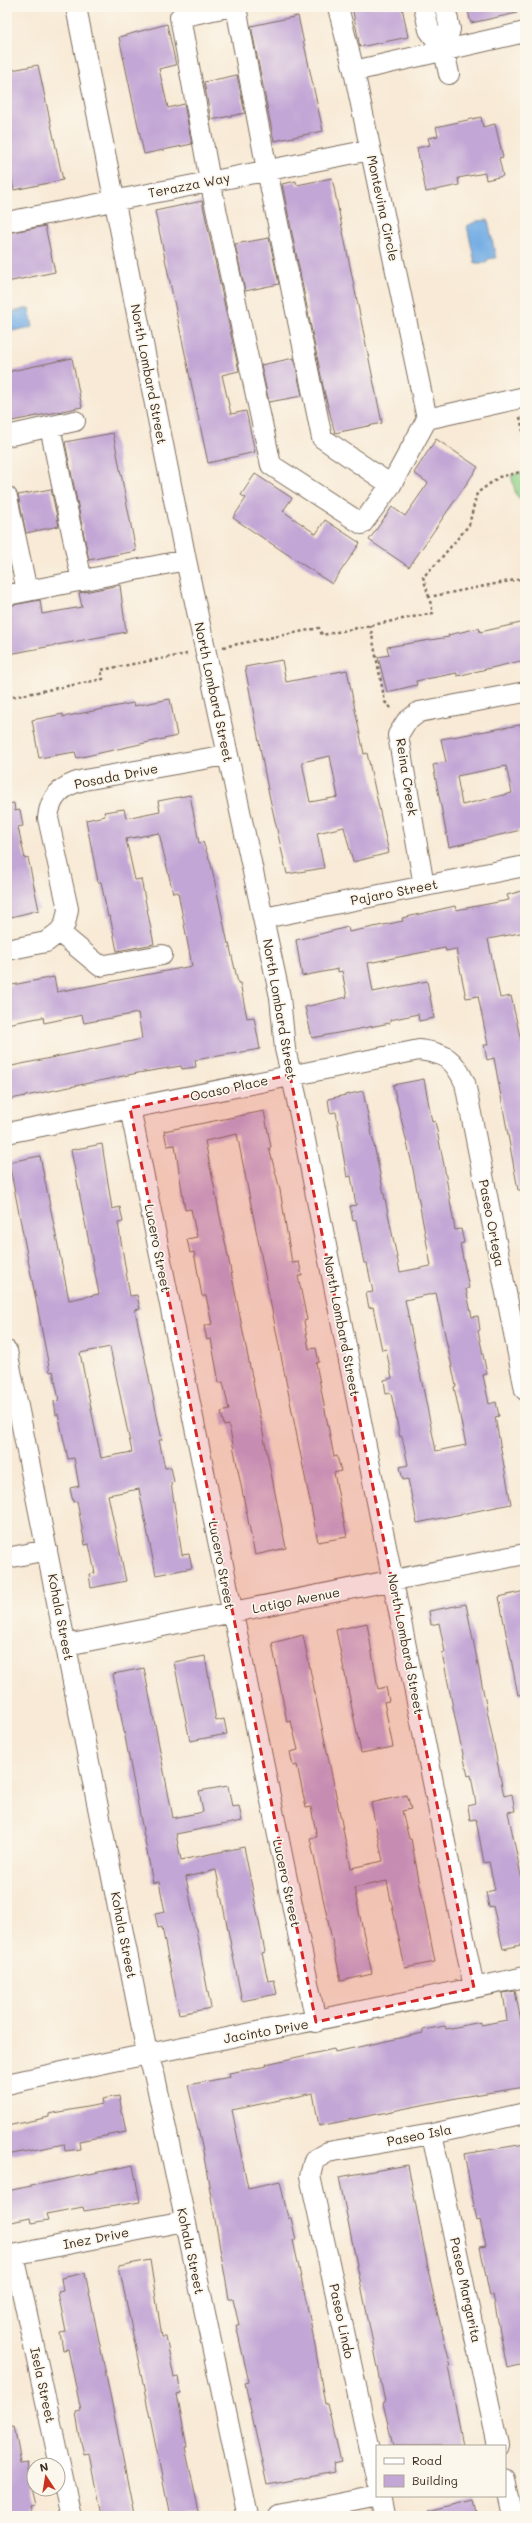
<svg xmlns="http://www.w3.org/2000/svg" width="532" height="2523" font-family="Mali,sans-serif">
<style>
.green{fill:#8fd189;stroke:#657e54}
.water{fill:#74ade4;stroke:#586c81}
.building{fill:#c2a6d5;fill-rule:evenodd}
.lines{fill:none;stroke-linecap:round;stroke-linejoin:round}
.minor-casing{stroke:#7d6d5e;stroke-width:22}
.path{stroke:#7d6d5e;stroke-width:2.5;stroke-dasharray:3 3;stroke-linecap:butt}
.minor{stroke:#fff;stroke-width:20}
.marked{fill:#d62828;fill-opacity:0.2;stroke:#d62828;stroke-width:3;stroke-dasharray:8 5;stroke-linejoin:round}
.labels{text-anchor:middle;stroke-width:3.5;stroke-linejoin:round;paint-order:stroke}
.street-label{font-size:13px;fill:#3b2a1e;stroke:#fbf7ec}
</style>
<rect width="100%" height="100%" fill="#fbf7ec"/>
<filter id="ink" filterUnits="userSpaceOnUse"><feTurbulence type="fractalNoise" baseFrequency=".025" numOctaves="2"/><feDisplacementMap in="SourceGraphic" scale="8" xChannelSelector="R" yChannelSelector="G"/><feConvolveMatrix kernelMatrix="1 2 1 2 8 2 1 2 1" color-interpolation-filters="sRGB"/></filter>
<filter id="wash" filterUnits="userSpaceOnUse"><feTurbulence type="fractalNoise" baseFrequency=".012" numOctaves="4" result="noise"/><feDisplacementMap in="SourceGraphic" scale="16" xChannelSelector="R" yChannelSelector="G"/><feGaussianBlur stdDeviation="0.9" result="paint"/><feColorMatrix in="noise" values="0 0 0 0 0 0 0 0 0 0 0 0 0 0 0 0 0 1.4 0 .05"/><feComposite in="paint" operator="in"/></filter>
<g filter="url(#wash)">
<rect width="100%" height="100%" fill="#f8ead6"/>
<!-- green -->
<path class="green" d="M525 472V502H524L516 495 511 475Z"/>
<!-- water -->
<path class="water" d="M488 220 496 258 488 259 486 263H475L467 226 477 221Z
M29 308 33 327 7 332V313Z"/>
<g id="blocks">
<!-- building -->
<path class="building" d="M352 7H402L408 37 360 47Z
M467 7H516L517 13 471 23Z
M298 16 323 131 274 141 251 26Z
M167 24 176 65 159 69 168 108 184 104 192 144 144 154 119 37Z
M38 65 63 180 14 190 7 155V71Z
M237 75 245 113 211 120 204 82Z
M481 117 483 127 495 124 503 157 499 158 503 176 486 180 485 173 458 178 459 185 426 192 417 148 430 145 428 138 438 136 436 127Z
M332 178 382 423 335 433 324 391 282 184 296 181 297 185Z
M202 201 239 371 222 375 231 414 246 411 255 452 208 463 155 211Z
M45 226 55 272 7 282V233Z
M269 238 279 284 245 291 235 244Z
M72 358 82 407 7 422V372Z
M294 358 302 396 269 402 261 365Z
M113 433 136 551 89 560 65 442Z
M436 439 478 467 409 567 369 540 392 507 405 516 428 483 414 473Z
M255 474 292 498 283 511 316 534 325 520 360 543 332 584 233 518 246 498 241 495Z
M51 489 59 526 26 533 18 495Z
M120 585 126 632 9 654 7 606 40 600 42 614 82 607 79 593Z
M525 622V660L457 676V673L416 681 417 685 387 692 378 657 389 655 387 647 449 637 448 635 479 628 480 632Z
M282 660 286 682 347 670 364 754 367 753 389 853 353 862 344 827 317 833 324 868 287 874 268 790 245 667ZM330 756 338 797 310 802 302 762Z
M170 699 177 736 77 758 75 752 39 758 32 720 63 714V717L133 703 134 706Z
M525 724V829L449 847 433 765 446 762 441 739ZM506 766 512 793 462 805 457 776Z
M190 795 199 843 203 842 211 864 228 944 229 943 238 983H240L247 1018 254 1017 260 1049 195 1060 196 1067 182 1069 181 1066 138 1073 11 1099 7 1067 142 1039 138 1013 84 1023 82 1015 44 1023 43 1017 7 1024V986L54 977 57 992 192 966 178 892 173 893 159 833 126 839 135 880 141 879 154 944 117 951 110 916 108 917 101 882H98L86 820 105 816 104 812 124 809 126 818 160 811 158 801Z
M14 803 15 811 20 810 23 826 18 827 25 859 28 858 39 910 7 918V804Z
M522 891 525 903V932L488 939 500 998 511 996 525 1059V1190H518L494 1058 487 1060 484 1045H488L478 996 466 998 456 949 446 951 445 948 368 963 373 992 427 981 434 1018 419 1021 418 1014 390 1020V1023L312 1038 305 1007 347 997 342 971 338 972V969L302 976 296 940 348 927 349 932 403 921 402 918 455 906 456 910 509 900 507 895Z
M424 1079 432 1122 435 1121 444 1165 455 1230 461 1229 464 1243 460 1244 469 1288 466 1289 472 1317 478 1316 480 1330 478 1331 487 1374 483 1375 489 1404 496 1402 499 1416 495 1417 511 1504 417 1523 408 1479 403 1480 400 1467 408 1465 402 1436 400 1437 391 1393 386 1394 384 1380 392 1378 386 1349 382 1350 373 1307 369 1308 366 1293 373 1292 367 1263H364L356 1220 353 1221 350 1206 356 1205 351 1176 347 1177 336 1112 330 1113 328 1099 363 1091 400 1272 431 1266 412 1164 393 1085ZM436 1293 456 1386 454 1387 466 1445 436 1451 405 1300Z
M264 1111 271 1147 269 1148 280 1190 292 1263 299 1262 302 1276H298L307 1320 304 1321 309 1349 316 1348 319 1362 316 1363 334 1457 337 1456 341 1471 334 1473 347 1537 318 1542 237 1134 205 1141 286 1548 255 1555 229 1425 224 1426 221 1412 229 1410 223 1382 219 1383 211 1339 207 1340 204 1326 212 1324 206 1296H202L194 1252 190 1253 187 1239 197 1237 191 1209 185 1210 175 1145 167 1146 164 1131Z
M102 1144 112 1209 120 1207 123 1222 118 1223 130 1296 137 1295 140 1309 135 1310 162 1440H159L165 1468 171 1467 174 1482 171 1483 182 1555 189 1554 192 1568 156 1575 139 1489 108 1495 126 1581 91 1588 89 1574 95 1573 89 1544 85 1545 77 1501 73 1502 70 1488 79 1486 74 1458 68 1459 58 1414 56 1415 54 1401 59 1400 53 1371 50 1372 9 1162 40 1156 69 1300 99 1294 71 1150ZM110 1347 132 1452 101 1458 80 1353Z
M525 1591V1694L518 1695 499 1597Z
M466 1604 504 1796 512 1794 515 1811 508 1812 525 1895V1944L503 1949 493 1906 489 1907 486 1892 495 1890 489 1862 484 1863 476 1819 470 1820 468 1806 476 1804 471 1775 468 1776 458 1732 442 1653 445 1652 439 1623 431 1625 429 1611Z
M367 1623 378 1689 386 1687 389 1701 384 1702 393 1747 361 1753 336 1630Z
M303 1635 351 1868 383 1861 371 1803 407 1795 411 1809 402 1811 409 1839H411L435 1962 405 1968 387 1881 354 1888 372 1974 341 1981 310 1838 317 1837 311 1807 306 1808 297 1765 293 1766 290 1752 298 1750 291 1721 287 1722 272 1643Z
M205 1656 216 1721 224 1719 227 1734 190 1741 174 1662Z
M144 1668 173 1818 203 1812 199 1791 228 1786 232 1807 239 1806 242 1821 176 1834 181 1860 244 1847 265 1952 262 1953 268 1981 274 1980 277 1994 242 2001 216 1870 186 1877 211 2008 179 2014 162 1927 158 1928 155 1914 165 1912 159 1882 153 1883 113 1674Z
M515 1991 525 2041V2087L461 2097 319 2126 313 2093 232 2110 248 2188 280 2181 288 2218H291L296 2240H293L312 2329 325 2404H327L341 2461 333 2463 335 2472 267 2485 245 2383 249 2382 236 2325H239L233 2299H229L203 2151 188 2085 230 2077 229 2073 267 2066 266 2064 334 2049 335 2052 377 2043 423 2033V2030L445 2026 446 2029 481 2022V2025L507 2020 503 1993Z
M119 2096 126 2132 79 2141 80 2149 65 2151 64 2144 7 2155V2126L49 2117V2114L103 2104 102 2099Z
M525 2144V2364L507 2368 493 2295 490 2296 480 2247 486 2246 480 2220 477 2221 464 2154Z
M133 2165 140 2202 84 2211 83 2207 46 2214 48 2220 31 2223 30 2218 7 2223V2191Z
M408 2165 435 2304 451 2366H448L463 2446H393L383 2403 385 2402 339 2177Z
M150 2260 162 2337H166L174 2378 178 2377 181 2393 177 2394 187 2447H185L199 2513 195 2516H170L119 2266Z
M85 2273 109 2389 134 2516H101L89 2453 84 2454 80 2438 76 2412 81 2411 68 2349 63 2350 60 2333 66 2332 58 2292 63 2291 61 2278Z
M14 2426 21 2463 28 2462 31 2479 28 2480 34 2505 29 2506 32 2516H7V2427Z
M474 2500 478 2516H430L429 2511Z"/>
</g>
</g>
<g filter="url(#ink)">
<use href="#blocks" fill-opacity="0" stroke="#7d6d5e" stroke-width="1"/>
<g class="lines">
<!-- minor casing -->
<g class="minor-casing">
<path id="minor" d="M76 7 186 560 280 997 285 1049 296 1095 474 1988
M227 7 180 17 210 181 271 465 362 524 391 485
M236 7 267 170 322 438 391 485 427 419
M338 7 354 71
M424 7 429 30 444 51 449 74
M525 32 354 71 427 419 525 397
M444 51 450 29 445 7
M7 222 370 150
M50 427 82 581
M7 436 75 421
M7 497 27 591
M7 595 186 560
M424 886 398 735 406 722 419 712 525 692
M264 918 525 866
M59 932 65 924 68 909 48 818C50 796 63 785 84 780L227 755
M7 950 46 942 59 932 100 966 162 955
M130 1108 316 2022
M7 1133 419 1050C445 1053 454 1059 465 1083L525 1390
M7 1351 147 2053 155 2077 248 2516
M7 1558 47 1550
M67 1645 525 1554
M7 2084C179 2046 353 2014 525 1977
M432 2134 498 2446
M14 2255 71 2516
M7 2256 184 2221
M505 2479 513 2516
M377 2482 310 2176 314 2160 328 2152 432 2134 525 2113
M380 2496 384 2516
M279 2516 378 2496"/>
</g>
<!-- path -->
<path class="path" d="M520 417 525 440
M429 597 423 577 437 563 469 525 477 493 499 477 525 471
M370 625 385 702 393 710
M223 647 319 628 322 635 433 613 429 597 525 578
M7 698 103 679 101 670 187 654"/>
<!-- minor -->
<use href="#minor" class="minor"/>
</g>
</g>
<!-- marked area -->
<path class="marked" d="M290 1075 474 1988 316 2022 130 1108Z"/>
<g class="labels">
<!-- street labels -->
<g class="street-label">
<text transform="translate(189 185) rotate(-11)" y="5">Terazza Way</text>
<text transform="translate(383 208) rotate(78)" y="5">Montevina Circle</text>
<text transform="translate(149 374) rotate(79)" y="5">North Lombard Street</text>
<text transform="translate(214 692) rotate(78)" y="5">North Lombard Street</text>
<text transform="translate(116 776) rotate(-11)" y="5">Posada Drive</text>
<text transform="translate(407 777) rotate(81)" y="5">Reina Creek</text>
<text transform="translate(394 892) rotate(-11)" y="5">Pajaro Street</text>
<text transform="translate(280 1009) rotate(80)" y="5">North Lombard Street</text>
<text transform="translate(229 1088) rotate(-12)" y="5">Ocaso Place</text>
<text transform="translate(492 1223) rotate(79)" y="5">Paseo Ortega</text>
<text transform="translate(158 1248) rotate(79)" y="5">Lucero Street</text>
<text transform="translate(342 1326) rotate(79)" y="5">North Lombard Street</text>
<text transform="translate(222 1565) rotate(79)" y="5">Lucero Street</text>
<text transform="translate(296 1600) rotate(-11)" y="5">Latigo Avenue</text>
<text transform="translate(61 1617) rotate(79)" y="5">Kohala Street</text>
<text transform="translate(406 1644) rotate(79)" y="5">North Lombard Street</text>
<text transform="translate(287 1883) rotate(78)" y="5">Lucero Street</text>
<text transform="translate(124 1935) rotate(79)" y="5">Kohala Street</text>
<text transform="translate(266 2031) rotate(-10)" y="5">Jacinto Drive</text>
<text transform="translate(419 2135) rotate(-11)" y="5">Paseo Isla</text>
<text transform="translate(96 2238) rotate(-11)" y="5">Inez Drive</text>
<text transform="translate(191 2251) rotate(78)" y="5">Kohala Street</text>
<text transform="translate(466 2290) rotate(78)" y="5">Paseo Margarita</text>
<text transform="translate(342 2321) rotate(78)" y="5">Paseo Lindo</text>
<text transform="translate(43 2385) rotate(78)" y="5">Isela Street</text>
</g>
</g>
<!-- margin -->
<rect width="532" height="2523" fill="none" stroke="#fbf7ec" stroke-width="24"/>
<!-- legend -->
<rect x="376" y="2445" width="130" height="52" fill="#fbf7ec" stroke="#aea59a"/>
<rect x="384" y="2458" width="20" height="6" fill="#ffffff" stroke="#aea59a"/>
<text x="412" y="2465" font-size="12" fill="#3b2a1e">Road</text>
<rect x="384" y="2475" width="20" height="12" fill="#c2a6d5" stroke="#aea59a"/>
<text x="412" y="2485" font-size="12" fill="#3b2a1e">Building</text>
<!-- north arrow -->
<g transform="translate(46 2477) rotate(348)"><circle r="19" fill="#fbf7ec" stroke="#aea59a"/>
<path d="M0-3L7 15L0 10L-7 15Z" fill="#c8321e"/>
<text y="-6" font-size="11" font-weight="bold" text-anchor="middle" fill="#3b2a1e">N</text>
</g>
</svg>
